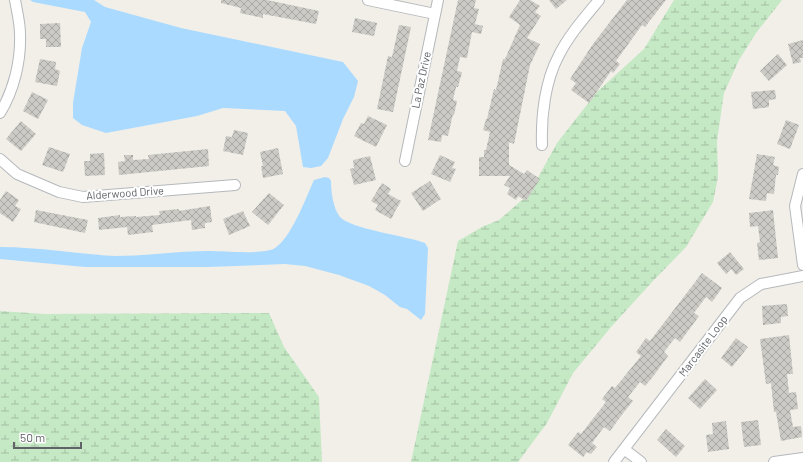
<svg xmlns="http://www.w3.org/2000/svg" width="803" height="462" font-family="Barlow,sans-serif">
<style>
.wetland{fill:url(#wetland-marsh)}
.water{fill:#aadaff}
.building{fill:url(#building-cross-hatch)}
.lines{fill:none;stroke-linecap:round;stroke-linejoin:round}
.minor-casing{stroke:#b5b8bc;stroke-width:12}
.minor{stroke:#fff;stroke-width:10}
.labels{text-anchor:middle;stroke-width:4;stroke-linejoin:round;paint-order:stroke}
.street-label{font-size:11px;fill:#5f6368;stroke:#fff}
</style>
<defs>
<pattern id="wetland-marsh" width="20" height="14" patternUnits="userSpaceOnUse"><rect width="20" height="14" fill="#c5e8c5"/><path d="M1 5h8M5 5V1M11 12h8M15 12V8" fill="none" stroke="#a3c0a4"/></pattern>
<pattern id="building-cross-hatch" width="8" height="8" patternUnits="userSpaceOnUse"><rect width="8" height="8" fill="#cccac5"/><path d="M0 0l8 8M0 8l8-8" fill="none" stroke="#a9a8a4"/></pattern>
</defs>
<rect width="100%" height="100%" fill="#f1efe8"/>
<!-- wetland -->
<path class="wetland" d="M674 0H782L756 33 739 60 724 93 717 141 718 177 713 202 686 247 653 281 611 327 573 373 547 423 518 462H411L458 241 482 227 499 220 529 194 557 143 597 92 644 49Z
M0 311 44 314 269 313 284 347 319 397 322 462H0Z"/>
<!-- water -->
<path class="water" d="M30 0H94L105 7 181 28 343 62 358 81 354 97 343 119 328 158 321 166 311 168 303 167 296 126 285 111 223 108 197 116 106 133 82 125 73 118V103L82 48 91 22 85 12 33 2Z
M325 177 329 178 331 181C331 192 333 208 340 217 351 229 407 236 425 243L428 248 425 314 421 320 407 309 400 307 385 295 369 286 339 275 305 266 285 264 208 267H85L0 259V247C39 247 77 254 115 256 146 256 178 251 209 251 223 251 265 255 275 248 291 238 306 198 314 180Z"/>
<!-- building -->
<path class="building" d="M221 0H267L319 11 316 24 263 14V18L240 13 241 8 221 3Z
M458 0H476L474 8 479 9 475 24 483 26 481 34 472 32 467 58 460 57 457 71 462 72 458 87H456L453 100 457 101 454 115 453 114 448 136 442 135 441 142 428 140Z
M520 0H530L540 6 535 12 541 16 527 38 540 44 530 65 514 144 509 142V165L524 174 527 170 540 179 526 201 518 196 516 200 507 194 510 188 504 185 510 176H479V157H484V150H486L490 132 483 130 486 119H487L494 89 496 90 503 59H505L520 25 509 17Z
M549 0H567L556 9Z
M627 0H666L645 27 642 25 616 61 620 64 613 73 611 71 589 103 571 90 576 83 570 79 593 44Z
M355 18 377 23 374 36 352 32Z
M60 23 61 47H46V39H40V24Z
M399 25 411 27 393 112 377 109 388 56 392 57Z
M803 40V58H800L801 62 793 64 788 44Z
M778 54 787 65 769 81 760 71Z
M40 59 56 62 55 69 60 71 57 86 35 82Z
M775 90 776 99 769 100V107L753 109 751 92Z
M32 92 48 100 38 119 23 111Z
M368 116 387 125 376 147 354 136 361 123 364 124Z
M786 120 799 125 790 149 777 144Z
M21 121 36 134 21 151 6 139Z
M234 130 248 133 243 155 223 151 226 136 232 137Z
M49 147 70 154 63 172 42 165Z
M278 148 283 174 263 178 261 166H263L260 152Z
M208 149 209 166 119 175 118 162 125 161 124 155H133V160L149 159 148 155Z
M104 153 105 175 85 176 84 161H90V154Z
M757 154 775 157 773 165 779 167 778 175H776L774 194 767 193 766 201 749 199Z
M440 155 455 162 452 168 456 169 450 182 431 174Z
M370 156 376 180 354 185 350 169 354 168 353 160Z
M430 181 441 199 423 211 411 193Z
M382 183 391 189 388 194 401 201 391 219 375 210 378 205 371 201Z
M6 191 19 200 15 206 21 209 13 222 0 213V200Z
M269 193 284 205 268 225 252 212Z
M210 206 212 222 205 223V228L192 230 191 220 152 225 153 232 128 235 127 227 99 230 98 218 120 215V217L136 216V217L160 215 159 211 179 209V211Z
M36 210 88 220 85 233 34 222Z
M773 210 778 258 759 260 757 243 760 242 758 226 750 227 749 213Z
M243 211 250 226 229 235 223 219Z
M730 252 744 269 736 275 731 269 726 274 717 263Z
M702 273 722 288 712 302 706 297 694 313 699 316 680 342 675 338 664 352 668 356 652 378 645 386 640 382 628 397 633 401 624 412 610 431 604 427 592 443 597 447 591 454 587 452 583 457 568 445 578 432 581 434 606 402 602 399 612 386 615 388 641 356 636 352 646 338 650 341Z
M787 304 788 316 781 317V323L763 325 762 306Z
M789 335 793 374H787L789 393 796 392 798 409 790 410 793 427 801 426 802 437 781 441 776 412H774L771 383 766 384 760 339Z
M736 338 748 347 732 367 721 358Z
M705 379 717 390 700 409 688 398Z
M758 420 761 445 744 447 741 422Z
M726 421 729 449 708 452 706 435 713 434 712 423Z
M666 429 685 446 676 457 657 440Z"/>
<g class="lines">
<!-- minor casing -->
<g class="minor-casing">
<path id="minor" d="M368 0 435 14
M0 113C14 90 21 61 20 34 20 23 17 11 15 0
M542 145C541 116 545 81 559 55 569 35 585 17 599 0
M0 159 17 174 59 192 83 197 235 185
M405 161 438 0
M803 174 795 206 803 265
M624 449 641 462
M614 462 740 298 761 284 803 276
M774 462 803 458"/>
</g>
<!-- minor -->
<use href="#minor" class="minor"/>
</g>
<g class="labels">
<!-- street labels -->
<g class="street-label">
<text transform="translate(421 80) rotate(-78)" y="4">La Paz Drive</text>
<text transform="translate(125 193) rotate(-4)" y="4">Alderwood Drive</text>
<text transform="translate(703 346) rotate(-53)" y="4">Marcasite Loop</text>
</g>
</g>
<!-- scale -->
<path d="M14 442v6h67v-6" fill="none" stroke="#5f6368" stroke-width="2"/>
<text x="20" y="442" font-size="12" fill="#5f6368" stroke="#ffffff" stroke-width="3" paint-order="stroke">50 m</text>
</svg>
